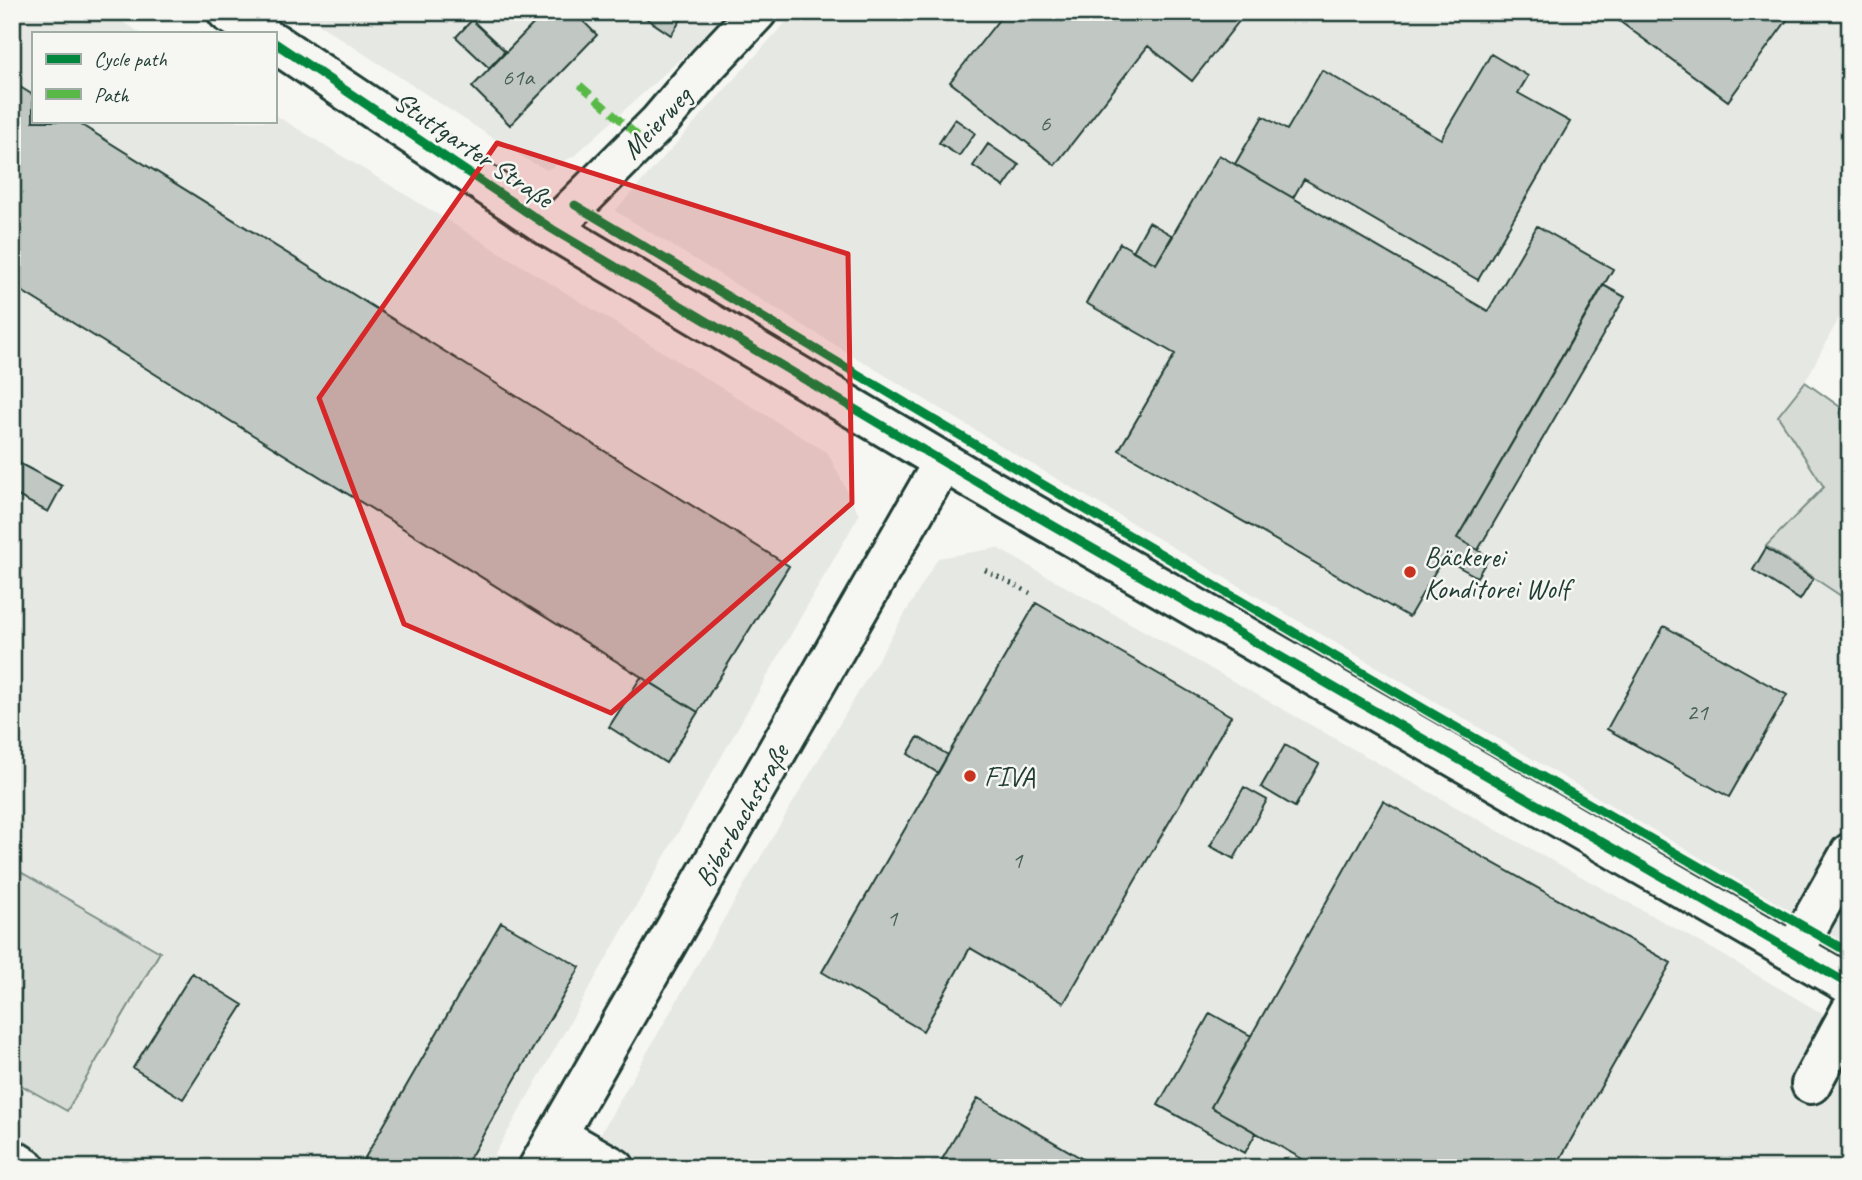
<svg xmlns="http://www.w3.org/2000/svg" width="1862" height="1180" font-family="Caveat,sans-serif">
<style>
.built{fill:#e6e8e4}
.green{fill:#d6dbd6;stroke:#7a8c85;stroke-width:2}
.building{fill:#c1c8c3;stroke:#1f3d34;stroke-width:2}
.lines{fill:none;stroke-linecap:round;stroke-linejoin:round}
.minor-casing{stroke:#1f3d34;stroke-width:44}
.major-casing{stroke:#1f3d34;stroke-width:44}
.path{stroke:#1f3d34;stroke-width:4.5;stroke-dasharray:2 5;stroke-linecap:butt}
.minor{stroke:#f6f6f2;stroke-width:38}
.major{stroke:#f6f6f2;stroke-width:38}
.quiet{stroke:#58b947;stroke-width:7;stroke-dasharray:14 7;stroke-linecap:butt}
.cycleway-casing{stroke:#f6f6f2;stroke-width:13}
.cycleway{stroke:#00873e;stroke-width:9}
.marked{fill:#d62828;fill-opacity:0.2;stroke:#d62828;stroke-width:5;stroke-linejoin:round}
.poi-dot{fill:#c8321e;stroke:#f6f6f2;stroke-width:2.5}
.labels{text-anchor:middle;stroke-width:5;stroke-linejoin:round;paint-order:stroke}
.number-label{font-size:24px;fill:#486058}
.street-label{font-size:28px;fill:#1f3d34;stroke:#f6f6f2}
.poi-label{font-size:28px;fill:#1f3d34;stroke:#f6f6f2;text-anchor:start}
</style>
<rect width="100%" height="100%" fill="#f6f6f2"/>
<filter id="ink" filterUnits="userSpaceOnUse"><feTurbulence type="fractalNoise" baseFrequency=".0143" numOctaves="2"/><feDisplacementMap in="SourceGraphic" scale="14" xChannelSelector="R" yChannelSelector="G"/><feConvolveMatrix kernelMatrix="1 2 1 2 8 2 1 2 1" color-interpolation-filters="sRGB"/></filter>
<g filter="url(#ink)">
<!-- built -->
<path class="built" d="M12 12H106L141 33H33V121H275V115L828 453 859 515 487 1168H12Z
M300 12H732L574 156 547 170 527 160Z
M795 12H1850V297L1805 382 1778 416 1824 487 1767 546 1850 602V946L1008 450 615 211Z
M997 548 1502 833 1716 951 1850 1030V1168H581L711 941 938 558Z"/>
<!-- green -->
<path class="green" d="M1805 382 1850 414V602L1766 546 1824 487 1778 416Z
M12 867 160 952 67 1111 12 1080Z"/>
<!-- building -->
<path class="building" d="M545 12H574L597 35 510 125 472 87Z
M637 12H686L671 35Z
M1005 12H1230L1240 20 1192 81 1148 46 1055 165 950 82Z
M1607 12H1793L1728 101Z
M472 20 505 51 489 68 456 37Z
M1491 54 1528 76 1518 93 1570 122 1478 280 1304 179 1293 198 1235 164 1263 116 1287 130 1322 70 1441 139Z
M12 82 33 95V121H75L789 566 698 712 12 285Z
M955 119 975 133 959 156 939 143Z
M988 144 1019 165 1004 187 973 166Z
M1219 155 1488 311 1537 226 1613 269 1457 538 1489 557 1477 577 1443 558 1409 617 1119 450 1175 354 1086 303 1120 243 1156 264Z
M1149 222 1173 236 1156 264 1133 251Z
M1603 285 1625 297 1478 550 1457 538Z
M17 462 62 486 48 512 12 493V472Z
M1766 548 1813 579 1800 600 1753 570Z
M1036 603 1231 716 1064 1003 970 948 923 1031 822 972Z
M1664 626 1787 695 1729 797 1607 729Z
M641 677 698 712 666 763 609 727Z
M918 737 948 755 938 773 908 754Z
M1285 745 1319 764 1295 807 1261 787Z
M1244 787 1267 800 1234 859 1210 846Z
M1383 801 1671 963 1555 1168H1318L1211 1107Z
M501 922 580 967 464 1168H359Z
M192 973 243 1005 183 1099 133 1068Z
M1210 1013 1251 1036 1211 1107 1256 1133 1245 1153 1158 1105Z
M978 1098 1098 1168H937Z"/>
<g class="lines">
<!-- minor casing -->
<g class="minor-casing">
<path id="minor" d="M552 229 659 122 708 64 757 12
M1794 952 1850 853
M1811 1084 1850 1012
M557 1135 615 1168
M12 1159 26 1168
M538 1168 943 462"/>
</g>
<!-- major casing -->
<g class="major-casing">
<path id="major" d="M227 12 261 33
M275 43 552 229 967 476 1850 985"/>
</g>
<!-- path -->
<path class="path" d="M985 570 1030 593"/>
<!-- minor -->
<use href="#minor" class="minor"/>
<!-- major -->
<use href="#major" class="major"/>
<!-- quiet -->
<path class="quiet" d="M580 85 642 139"/>
<!-- cycleway casing -->
<g class="cycleway-casing">
<path id="cycleway" d="M275 43 552 229 967 476 1850 985
M575 205 981 448 1431 713 1850 953"/>
</g>
<!-- cycleway -->
<use href="#cycleway" class="cycleway"/>
</g>
</g>
<!-- marked area -->
<path class="marked" d="M497 143 848 254 852 503 611 713 404 624 319 398Z"/>
<!-- markers -->
<g class="poi-dot">
<circle cx="1410" cy="572" r="7"/>
<circle cx="970" cy="776" r="7"/>
</g>
<g class="labels">
<!-- number labels -->
<g class="number-label">
<text x="518" y="85">61a</text>
<text x="1045" y="131">6</text>
<text x="1697" y="720">21</text>
<text x="1017" y="868">1</text>
<text x="892" y="926">1</text>
</g>
<!-- street labels -->
<g class="street-label">
<text transform="translate(656 122) rotate(-47)" y="10">Meierweg</text>
<text transform="translate(474 149) rotate(34)" y="10">Stuttgarter Straße</text>
<text transform="translate(741 815) rotate(-60)" y="10">Biberbachstraße</text>
</g>
<!-- poi labels -->
<g class="poi-label">
<text x="1424" y="566">Bäckerei<tspan x="1424" dy="32">Konditorei Wolf</tspan></text>
<text x="984" y="786">FIVA</text>
</g>
</g>
<!-- margin -->
<rect width="1862" height="1180" fill="none" stroke="#f6f6f2" stroke-width="42"/>
<rect x="21" y="21" width="1820" height="1138" fill="none" stroke="#1f3d34" stroke-width="2.5" filter="url(#ink)"/>
<!-- legend -->
<rect x="32" y="32" width="245" height="91" fill="#f6f6f2" stroke="#a0aca6" stroke-width="2"/>
<rect x="46" y="54" width="35" height="10" fill="#00873e" stroke="#a0aca6" stroke-width="2"/>
<text x="94" y="66" font-size="21" fill="#1f3d34">Cycle path</text>
<rect x="46" y="89" width="35" height="10" fill="#58b947" stroke="#a0aca6" stroke-width="2"/>
<text x="94" y="102" font-size="21" fill="#1f3d34">Path</text>
</svg>
